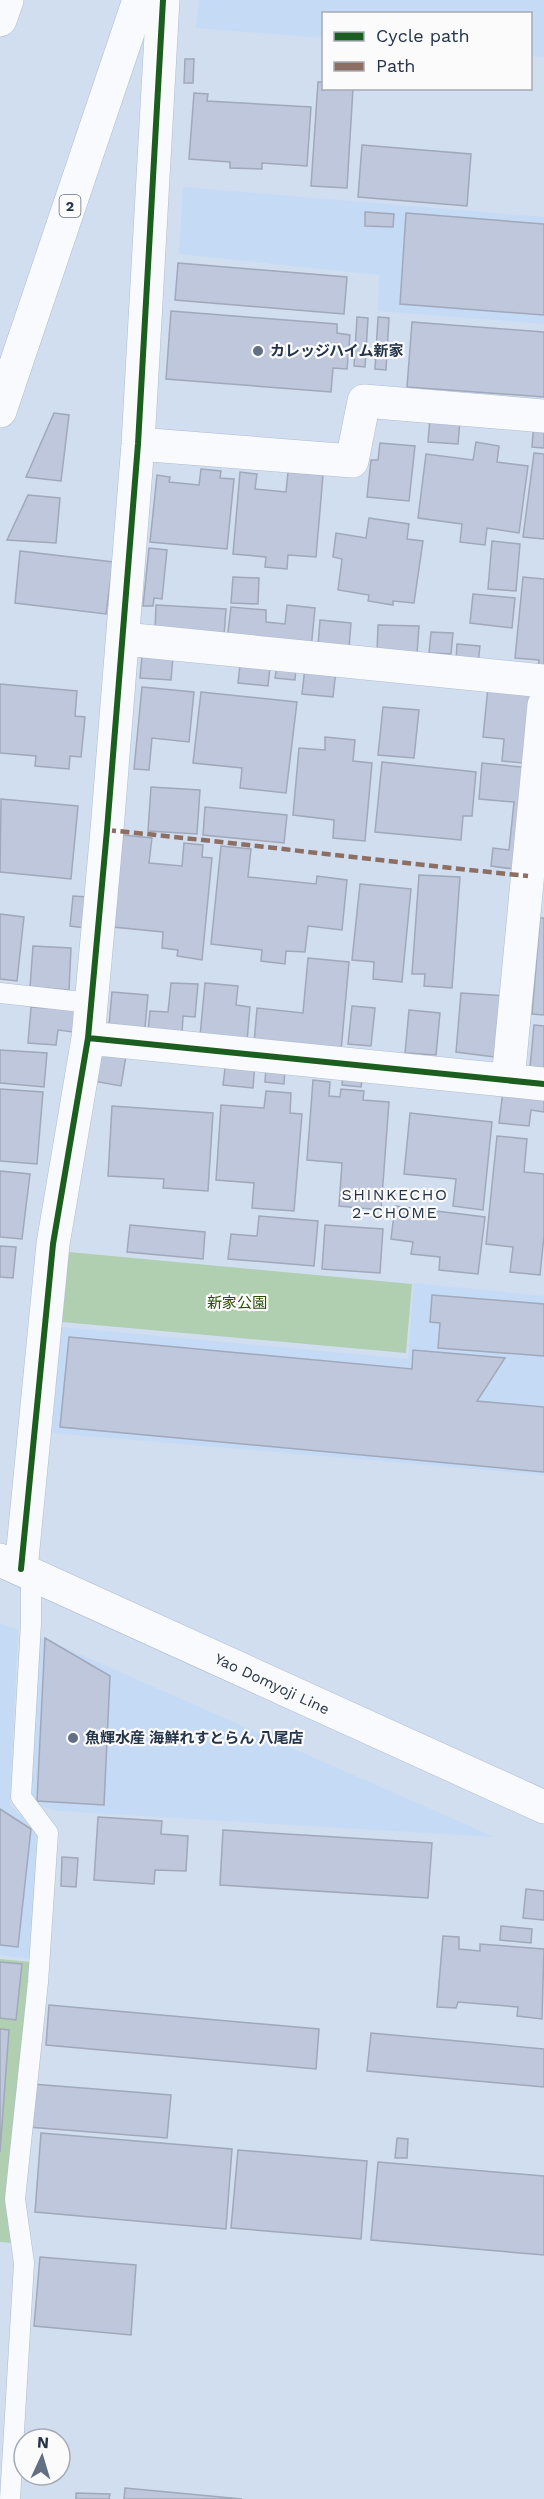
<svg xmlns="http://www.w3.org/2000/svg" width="544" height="2499" font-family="'Work Sans','Noto Sans JP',sans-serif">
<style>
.built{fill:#c4daf5}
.green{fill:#afcfb0}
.building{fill:#bec7db;stroke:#a0a8ba;stroke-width:1.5}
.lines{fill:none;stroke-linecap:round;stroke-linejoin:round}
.lane-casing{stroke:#aebccd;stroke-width:21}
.street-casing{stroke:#aebccd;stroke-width:34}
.secondary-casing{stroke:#aebccd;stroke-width:34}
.primary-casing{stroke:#aebccd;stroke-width:34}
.lane{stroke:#f8fafd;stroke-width:20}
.street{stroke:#f8fafd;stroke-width:33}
.secondary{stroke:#f8fafd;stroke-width:33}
.primary{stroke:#f8fafd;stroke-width:33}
.quiet{stroke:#8d6e63;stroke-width:4.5;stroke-dasharray:9 4.5;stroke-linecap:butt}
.cycleway-casing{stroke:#fbfbfb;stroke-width:10}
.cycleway{stroke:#1b5e20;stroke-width:6}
.poi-dot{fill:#617083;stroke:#fbfbfb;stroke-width:2}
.labels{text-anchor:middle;stroke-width:4.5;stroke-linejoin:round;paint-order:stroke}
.shield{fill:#fbfbfb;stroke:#64707e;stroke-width:1.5}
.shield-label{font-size:14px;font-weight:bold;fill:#243449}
.poi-label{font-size:15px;font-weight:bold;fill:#243449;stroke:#fbfbfb;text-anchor:start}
.park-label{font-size:15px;fill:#274f07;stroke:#fbfbfb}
.street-label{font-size:15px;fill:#243449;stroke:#fbfbfb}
.neighbourhood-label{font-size:16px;letter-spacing:1.5px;fill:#243449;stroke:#fbfbfb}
</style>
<rect width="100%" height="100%" fill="#d1def0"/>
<!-- built -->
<path class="built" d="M199 0H544V57L531 56 530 14H324L323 38 196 28Z
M183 187 544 217V324L378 311 379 275 179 254Z
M414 1283 544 1296V1475L52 1433 61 1327 408 1359Z
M0 1623 18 1630 10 1805 40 1835 32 1959 0 1955Z
M36 1635 494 1837 58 1811 33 1804 29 1791Z"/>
<!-- green -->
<path class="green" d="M69 1252 412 1284 406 1353 62 1322Z
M0 1959 30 1962 13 2243 0 2242Z"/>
<!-- building -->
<path class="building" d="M185 59H194L193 83H184Z
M318 82H324V88H353L347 188 311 186Z
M194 93 208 94 207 101 311 107 307 166 262 163V169L230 168V162L189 159Z
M362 145 471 154 467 206 358 197Z
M365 212 394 214 393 227 365 226Z
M406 213 544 224V315L400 304Z
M178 263 347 277 344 314 175 300Z
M171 311 337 324V333L350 335 347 369 333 368 331 392 166 379Z
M357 317 368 318 365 367 354 366Z
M378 317 389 318 386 370 375 369Z
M412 322 544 332V397L407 387Z
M54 413 69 415 61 481 26 477Z
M430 417 460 420 458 444 428 442Z
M534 420 544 421V448L532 447Z
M476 442 499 446 497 462 528 466 519 533 487 528 485 545 460 542 462 524 418 518 426 454 473 460Z
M380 443 415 446 409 501 367 497 371 460H378Z
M534 453 544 454V539L523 537Z
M201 469 221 471 220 478 234 479 227 549 150 542 157 475 170 477 169 482 199 485Z
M240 472 257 474 255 489 286 492 288 472 323 475 316 557 288 555 287 569 265 567 266 557 233 554Z
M28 495 60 498 56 543 7 540Z
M369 518 409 524 407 539 423 541 414 603 393 601V605L368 601 369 595 338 590 342 559 333 557 336 533 366 538Z
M492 541 520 544 516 591 488 589Z
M149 548 167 550 162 599 154 598 153 606H143Z
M20 551 113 562 106 614 15 603Z
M233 577 259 578 258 604 231 603Z
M523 577 544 579V670L538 669 539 660 515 658Z
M473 594 515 598 512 628 470 623Z
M156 605 226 609 224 636 155 631Z
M287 605 315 608 311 649 227 640 231 607 266 610V622L285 624Z
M320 620 351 623 349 648 318 646Z
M378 625 419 626 417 654 377 652Z
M431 632 453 633 451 654 429 653Z
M457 644 480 646 478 664 456 661Z
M142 655 173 657 171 680 140 678Z
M240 665 270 667 268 686 238 683Z
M277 665 296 667 295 680 275 678Z
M305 667 336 670 333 697 302 694Z
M0 684 77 691 75 716 85 717 81 757 70 756 69 769 35 766 36 756 0 753Z
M142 687 194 692 189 742 152 738 149 770 134 769Z
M488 687 538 692 532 764 502 761 504 739 483 737Z
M201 692 297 702 286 793 240 788 242 768 193 763Z
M383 707 419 710 414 758 378 755Z
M325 737 355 740 353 761 372 763 365 841 333 838 334 820 293 815 299 748 325 750Z
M382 762 476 772 472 816H463L461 840 375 832Z
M482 763 531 768 520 870 491 866 493 848 509 850 514 802 479 799Z
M151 787 200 790 197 834 148 831Z
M1 799 78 806 71 879 0 872Z
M205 807 287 815 284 843 203 835Z
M123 835 152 838 149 863 182 866 184 843 203 845 202 857 212 858 202 960 177 956 178 950 162 948 163 932 113 927Z
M221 846 251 849 248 877 316 884 317 876 347 880 342 930 308 926 305 952 286 951 285 964 261 961 262 950 211 944Z
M419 875 460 877 452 988 424 986 425 974H412Z
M360 884 411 889 402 982 373 979 374 962 352 960Z
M73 896 88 897 85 928 70 926Z
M0 914 24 917 17 981 0 979Z
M540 918H544V1015L532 1014Z
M33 946 71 948 69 990 30 987Z
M308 958 349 962 341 1051 254 1043 257 1008 303 1013Z
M171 983 198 984 195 1017 183 1016 182 1034 148 1031 150 1011 168 1012Z
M205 983 238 986 236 1005 250 1007 247 1041 200 1036Z
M112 992 148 995 145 1028 109 1025Z
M461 993 508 996 502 1058 456 1052Z
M352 1006 375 1008 371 1046 348 1044Z
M31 1007 83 1010 81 1033 58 1030 56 1045 28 1043Z
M409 1010 440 1013 436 1055 405 1053Z
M534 1025 544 1026V1068L530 1067Z
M99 1045 127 1050 121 1086 93 1081Z
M0 1050 47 1053 44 1087 0 1083Z
M226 1060 255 1063 253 1088 223 1085Z
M266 1066 285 1068 284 1084 265 1082Z
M343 1073 363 1075 361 1087 342 1085Z
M313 1080 330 1082 329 1096 340 1097 341 1089 364 1091 363 1100 389 1102 381 1210 339 1206 342 1163 307 1160Z
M0 1089 43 1092 37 1164 0 1161Z
M266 1091 291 1093 290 1113 302 1114 294 1211 252 1208 254 1183 216 1180 221 1105 264 1108Z
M503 1091 544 1095V1112L531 1110 529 1126 499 1123Z
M112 1106 213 1113 208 1191 163 1188 164 1179 108 1176Z
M410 1113 492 1122 483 1210 453 1206 456 1179 404 1174Z
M497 1136 527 1139 524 1172 544 1174V1236L540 1275 510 1272 513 1247 486 1244Z
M0 1171 30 1174 22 1239 0 1237Z
M395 1206 485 1217 478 1274 439 1270 440 1257 411 1254 413 1242 391 1239Z
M259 1216 318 1221 314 1266 228 1259 231 1234 257 1236Z
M130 1225 205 1232 203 1259 127 1252Z
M325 1225 383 1229 380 1273 322 1269Z
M0 1246 16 1247 13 1278 0 1277Z
M432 1295 544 1304V1356L438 1348 440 1323 430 1322Z
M69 1337 412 1369 413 1350 505 1358 477 1401 544 1407V1472L60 1427Z
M45 1638 110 1676 104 1805 37 1801Z
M0 1809 31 1829 18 1947 0 1945Z
M98 1817 162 1821 161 1834 188 1836 186 1871 155 1870 154 1884 94 1880Z
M223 1830 432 1843 428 1898 220 1885Z
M62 1857 78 1858 76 1887 61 1886Z
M526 1889 544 1891V1920L523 1918Z
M501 1926 532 1929 531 1943 500 1940Z
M443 1936 459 1937V1949L480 1951V1944L544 1949 542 2019 517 2016 518 2007 458 2002 456 2008 437 2007Z
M0 1962 22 1964 16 2020 0 2018Z
M49 2005 319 2029 316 2069 46 2045Z
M0 2029 9 2030 0 2152Z
M371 2033 544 2049V2087L367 2071Z
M32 2084 171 2095 167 2138 28 2127Z
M41 2133 232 2149 226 2229 35 2212Z
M397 2138 408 2139 407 2158H395Z
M238 2150 367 2161 361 2239 231 2228Z
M378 2162 544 2176V2255L371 2240Z
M40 2257 136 2265 131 2335 34 2326Z
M125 2488 242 2499H124Z
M76 2493 110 2494 109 2499H76Z"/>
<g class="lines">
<!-- lane casing -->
<g class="lane-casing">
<path id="lane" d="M0 993 91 1003
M10 2499 24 2263 15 2199 38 1982 48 1833 21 1797 31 1623V1574"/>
</g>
<!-- street casing -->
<g class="street-casing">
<path id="street" d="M138 444 352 461 364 401 544 416
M124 639 544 681
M88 1038 544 1084
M508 1080 544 705
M21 1569 53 1244 88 1038 107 830 138 444 163 0"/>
</g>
<!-- secondary casing -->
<g class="secondary-casing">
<path id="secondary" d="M0 1560 544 1807"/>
</g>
<!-- primary casing -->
<g class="primary-casing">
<path id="primary" d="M0 20 7 0
M0 411 139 0"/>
</g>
<!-- lane -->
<use href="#lane" class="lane"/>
<!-- street -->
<use href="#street" class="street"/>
<!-- secondary -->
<use href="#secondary" class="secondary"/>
<!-- primary -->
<use href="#primary" class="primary"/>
<!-- quiet -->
<path class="quiet" d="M107 830C248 844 388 862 528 876"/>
<!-- cycleway casing -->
<g class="cycleway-casing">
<path id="cycleway" d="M88 1038 544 1084
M21 1569 53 1244 88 1038 107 830 138 444 163 0"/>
</g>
<!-- cycleway -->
<use href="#cycleway" class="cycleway"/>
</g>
<!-- markers -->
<g class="poi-dot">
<circle cx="258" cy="351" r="6"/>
<circle cx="73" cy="1738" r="6"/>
</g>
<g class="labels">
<!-- shield labels -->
<rect class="shield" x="59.5" y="195" width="21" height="22" rx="4.5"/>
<g class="shield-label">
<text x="70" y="211">2</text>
</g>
<!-- poi labels -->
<g class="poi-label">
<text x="270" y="356">カレッジハイム新家</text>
<text x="85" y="1743">魚輝水産 海鮮れすとらん 八尾店</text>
</g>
<!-- park labels -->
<g class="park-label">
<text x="237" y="1308">新家公園</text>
</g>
<!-- street labels -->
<g class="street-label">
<text transform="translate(272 1684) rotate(25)" y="5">Yao Domyoji Line</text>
</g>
<!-- neighbourhood labels -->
<g class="neighbourhood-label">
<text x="395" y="1200">SHINKECHO<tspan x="395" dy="18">2-CHOME</tspan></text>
</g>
</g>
<!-- legend -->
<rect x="322" y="12" width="210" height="78" fill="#fbfbfb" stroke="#a5abb4" stroke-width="1.5"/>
<rect x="334" y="32" width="30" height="9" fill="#1b5e20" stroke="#a5abb4" stroke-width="1.5"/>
<text x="376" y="42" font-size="18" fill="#243449">Cycle path</text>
<rect x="334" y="62" width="30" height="9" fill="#8d6e63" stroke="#a5abb4" stroke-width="1.5"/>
<text x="376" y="72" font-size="18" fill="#243449">Path</text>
<!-- north arrow -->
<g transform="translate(42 2457) rotate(4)"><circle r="28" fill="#fbfbfb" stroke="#a5abb4" stroke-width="1.5"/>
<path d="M0-4.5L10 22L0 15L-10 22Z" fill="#617083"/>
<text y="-9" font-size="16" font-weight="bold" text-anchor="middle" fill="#243449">N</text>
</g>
</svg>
